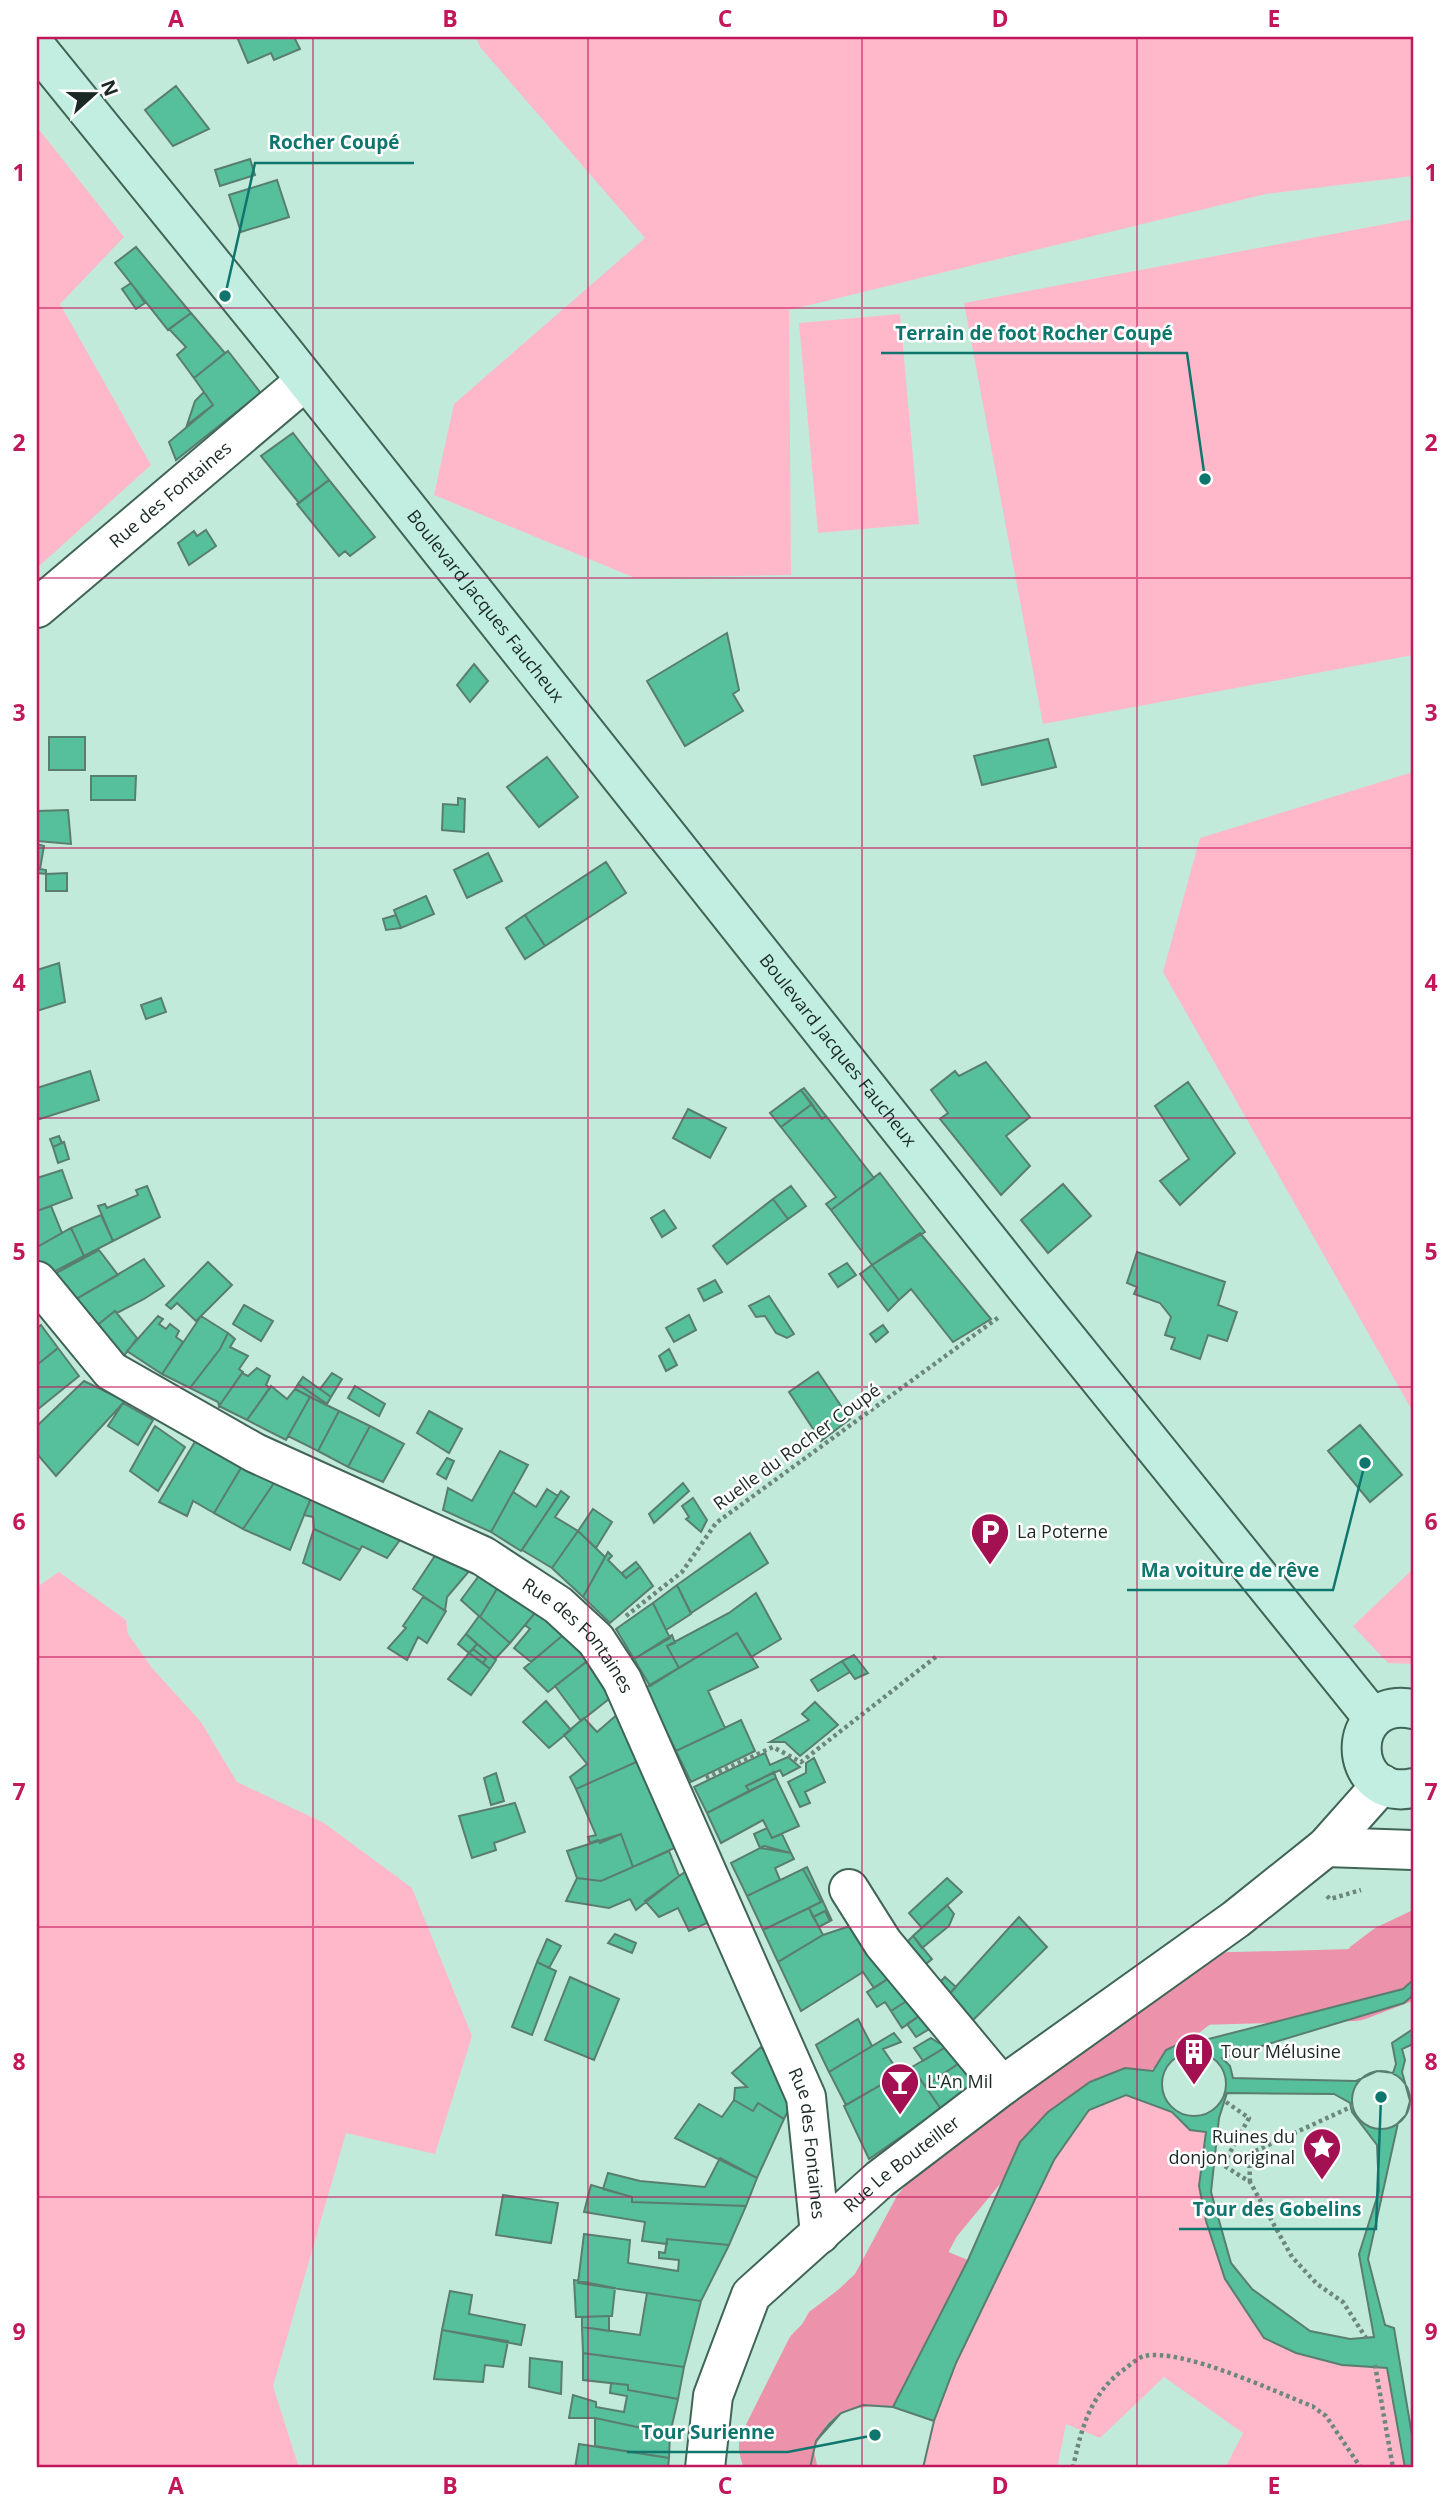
<svg xmlns="http://www.w3.org/2000/svg" width="1450" height="2505" font-family="'Open Sans',sans-serif">
<style>
.green{fill:#ffb8ca}
.water{fill:#ec93ab}
.lines{fill:none;stroke-linecap:round;stroke-linejoin:round}
.river{stroke:#ec93ab;stroke-width:72}
.building{fill:#56bf9c;stroke:#597e6f;stroke-width:2;fill-rule:evenodd}
.street-casing{stroke:#406456;stroke-width:42}
.secondary-casing{stroke:#406456;stroke-width:42}
.path{stroke:#6c877d;stroke-width:4.5;stroke-dasharray:3.5 3.5;stroke-linecap:butt}
.street{stroke:#fff;stroke-width:38}
.secondary{stroke:#c1eee1;stroke-width:38}
.grid{fill:none;stroke:#c2185b;stroke-width:2;stroke-opacity:0.55}
.labels{text-anchor:middle;stroke-width:5;stroke-linejoin:round;paint-order:stroke}
.street-label{font-size:18px;fill:#1a2924;stroke:#fff}
.poi-label{font-size:18px;fill:#1a2924;stroke:#fff;text-anchor:start}
.leader{fill:none;stroke:#0f766e;stroke-width:2.5}
.callout-dot{fill:#0f766e;stroke:#fff;stroke-width:2.5}
.callout-label{font-size:19px;text-anchor:middle;font-weight:bold;fill:#0f766e;stroke:#fff;stroke-width:5;stroke-linejoin:round;paint-order:stroke}
.neatline{fill:none;stroke:#c2185b;stroke-width:2.5}
.grid-label{font-size:23px;text-anchor:middle;font-weight:bold;fill:#c2185b}
</style>
<rect width="100%" height="100%" fill="#c2eada"/>
<!-- green -->
<path class="green" d="M476 37H1413V176L1266 194 789 310 791 575 635 578 434 495 454 404 645 238 480 47Z
M37 127 124 237 60 304 151 465 37 568Z
M1413 219V655L1043 724 964 303Z
M900 314 919 524 818 533 799 323Z
M1413 772V1412L1163 972 1200 838Z
M1413 1569V1664L1388 1663 1353 1626Z
M59 1572 126 1620 128 1634 152 1668 201 1722 237 1782 324 1823 412 1888 472 2036 435 2154 346 2133 273 2386 299 2468H37V1587Z
M1126 2095 1172 2112 1190 2130 1206 2132 1199 2186 1206 2221 1225 2279 1264 2338 1296 2353 1342 2365 1387 2368 1405 2468H1225L1243 2433 1164 2377 1100 2438 1066 2424 1057 2468H923L934 2421 956 2363 1054 2160 1089 2110Z"/>
<!-- water -->
<path class="water" d="M1413 1910V1980L1403 1989 1354 2000C1354 1983 1347 1964 1350 1947L1375 1928Z
M909 2236 968 2260 893 2407C849 2402 812 2418 810 2468H753L756 2424 779 2365 809 2312Z"/>
<g class="lines">
<!-- river -->
<path class="river" d="M781 2468 775 2447 820 2357 884 2296 927 2216 1003 2124 1118 2050 1197 1989 1354 1985 1406 1965H1413"/>
</g>
<!-- building -->
<path class="building" d="M237 37H294L300 49 274 60 271 53 248 63Z
M176 86 209 129 173 146 145 110Z
M250 159 255 175 220 186 215 170Z
M277 180 289 217 241 232 229 195Z
M136 247 191 313 168 330 115 263Z
M131 283 145 303 136 309 122 289Z
M191 313 225 353 194 378 177 355 186 347 169 329Z
M228 351 260 392 258 395 176 460 169 442 213 405 194 378Z
M204 392 213 405 187 425 195 401Z
M293 433 329 480 299 503 261 456Z
M329 480 375 537 350 556 345 551 339 556 297 504Z
M206 530 216 546 189 565 178 543 194 531 197 536Z
M727 633 739 690 733 694 743 711 685 746 647 681Z
M474 664 488 681 470 702 457 685Z
M49 737H85V770H49Z
M1048 739 1056 767 982 785 974 756Z
M547 757 578 797 539 827 507 787Z
M91 776H136L135 800H91Z
M458 798 465 799 464 832 442 830 443 804 458 805Z
M68 810 71 844 37 841V844V811Z
M37 844 44 846 40 869 46 870V874L37 873Z
M488 853 502 881 467 898 454 870Z
M606 862 626 893 545 946 525 915Z
M67 873V891H46V874Z
M426 896 434 914 401 928 394 910Z
M396 915 401 928 386 930 383 919Z
M525 915 545 946 525 959 506 928Z
M59 963 65 1002 37 1011V970Z
M161 998 166 1012 146 1019 141 1005Z
M986 1062 1030 1117 1006 1136 1030 1166 1001 1195 940 1119 948 1113 931 1090 955 1071 959 1076Z
M90 1071 99 1100 37 1120V1088Z
M1188 1082 1235 1153 1180 1205 1160 1181 1189 1159 1155 1106Z
M804 1088 826 1116 822 1119 801 1090Z
M801 1090 812 1104 781 1127 770 1113Z
M812 1104 822 1119 826 1116 874 1178 831 1210 826 1204 836 1197 781 1127Z
M688 1109 726 1128 710 1158 673 1138Z
M59 1136 62 1143 53 1147 50 1139Z
M64 1142 69 1159 58 1163 53 1147Z
M62 1170 72 1198 37 1211V1178Z
M880 1173 925 1232 872 1265 831 1210Z
M1063 1184 1091 1216 1048 1253 1021 1220Z
M147 1186 160 1217 113 1241 98 1206 105 1204 107 1208 138 1195 136 1190Z
M791 1186 806 1206 788 1219 773 1199Z
M773 1199 788 1219 727 1264 713 1246Z
M51 1206 62 1233 37 1247V1211Z
M664 1210 676 1228 662 1237 651 1218Z
M101 1215 113 1241 84 1256 71 1228Z
M71 1228 84 1256 46 1276 37 1263V1247Z
M920 1233 991 1319 953 1342 911 1289 899 1300 872 1265Z
M99 1250 118 1275 66 1305 47 1278Z
M1137 1252 1225 1282 1218 1305 1237 1312 1227 1341 1208 1335 1200 1359 1171 1349 1175 1338 1165 1335 1171 1317 1160 1303 1134 1294 1137 1287 1127 1283Z
M144 1259 164 1286 144 1299 117 1313 115 1311 90 1331 66 1305Z
M208 1262 232 1285 196 1321 177 1303 171 1309 166 1305Z
M847 1263 856 1275 838 1287 829 1274Z
M872 1265 899 1300 888 1311 860 1274Z
M715 1280 722 1292 704 1301 698 1289Z
M769 1296 794 1334 787 1338 776 1333 765 1316 756 1317 749 1306Z
M244 1305 273 1321 261 1341 233 1324Z
M115 1311 137 1338 124 1356 112 1350 91 1330Z
M689 1315 696 1330 674 1342 666 1328Z
M158 1316 163 1319 159 1324 166 1329 170 1324 179 1331 176 1337 183 1342 162 1374 127 1351Z
M201 1316 228 1333 220 1349 190 1388 162 1374Z
M41 1325 58 1348 37 1365V1328Z
M883 1325 888 1332 876 1342 870 1334Z
M228 1333 235 1339 230 1347 248 1356 239 1369 243 1372 219 1406 218 1402 190 1388 220 1349Z
M58 1348 79 1376 37 1410V1365Z
M669 1349 677 1365 666 1371 659 1356Z
M257 1368 270 1376 266 1385 270 1388 247 1420 219 1406 242 1373 248 1376Z
M818 1372 850 1419 821 1441 789 1392Z
M332 1373 342 1379 331 1397 320 1389Z
M303 1377 331 1397 327 1404 298 1384Z
M84 1381 125 1401 56 1476 37 1454V1426Z
M298 1384 327 1404 326 1405 295 1389Z
M271 1386 287 1399 295 1389 310 1397 286 1440 247 1420Z
M355 1386 385 1404 379 1416 348 1398Z
M310 1397 339 1411 318 1451 288 1436Z
M123 1403 153 1420 138 1445 108 1426Z
M339 1411 370 1426 348 1467 318 1451Z
M429 1411 462 1429 449 1453 417 1433Z
M1360 1425 1402 1475 1370 1502 1328 1451Z
M155 1426 185 1447 158 1491 130 1471Z
M370 1426 404 1444 383 1482 348 1467Z
M199 1435 247 1458 214 1513 193 1501 187 1516 159 1502Z
M500 1451 528 1465 491 1532 443 1510 448 1488 472 1501Z
M447 1458 454 1461 446 1479 437 1474Z
M242 1466 276 1480 243 1529 214 1513Z
M276 1480 313 1493 290 1550 243 1529Z
M683 1483 689 1491 654 1523 649 1514Z
M547 1489 558 1496 521 1551 491 1532 513 1492 536 1507Z
M561 1491 569 1497 555 1517 578 1531 552 1568 522 1550Z
M313 1493 407 1530 387 1558 362 1546 360 1550 314 1529 313 1517 304 1515Z
M693 1498 707 1520 701 1532 686 1519 689 1517 682 1506Z
M593 1509 612 1522 596 1548 578 1531Z
M314 1529 360 1550 340 1580 303 1563Z
M578 1531 605 1557 583 1597 552 1568Z
M750 1533 768 1563 691 1613 677 1585Z
M442 1545 476 1563 447 1597 445 1611 413 1589Z
M608 1552 612 1556 608 1560 626 1578 640 1567 653 1586 610 1623 583 1597Z
M636 1562 640 1567 626 1578 622 1573Z
M484 1569 501 1582 480 1617 461 1600Z
M503 1579 540 1607 510 1643 480 1617Z
M677 1585 691 1614 666 1630 653 1603Z
M756 1593 781 1639 751 1657 737 1633 679 1668 667 1646 729 1613Z
M423 1597 446 1611 427 1643 418 1637 407 1660 388 1648 406 1628 403 1626Z
M653 1603 670 1638 634 1659 616 1629Z
M540 1607 568 1631 531 1662 514 1648 530 1629 525 1625Z
M479 1616 510 1643 495 1659 466 1634Z
M568 1631 597 1653 548 1692 524 1668Z
M737 1633 758 1667 708 1691 725 1728 676 1751 645 1688Z
M466 1634 477 1644 469 1653 458 1644Z
M672 1635 675 1643 667 1646 679 1668 650 1686 634 1659Z
M477 1644 496 1660 490 1669 483 1663 486 1659 473 1649Z
M473 1649 486 1659 483 1663 469 1653Z
M469 1653 490 1669 471 1695 448 1679Z
M854 1655 868 1673 855 1679 842 1661Z
M593 1657 614 1695 581 1721 555 1686Z
M842 1661 850 1672 818 1691 811 1680Z
M546 1701 571 1730 549 1748 523 1722Z
M815 1702 838 1725 800 1756 785 1742H770L809 1720 802 1714Z
M620 1712 643 1759 576 1789 570 1777 587 1764 564 1735 584 1718 597 1732Z
M741 1720 755 1751 691 1782 676 1751Z
M765 1753 770 1765 788 1757 800 1767 783 1776 780 1770 746 1786 749 1791 707 1813 694 1787Z
M814 1758 825 1782 805 1792 810 1803 800 1807 788 1782 806 1773V1763Z
M643 1759 683 1844 633 1867 621 1834 600 1843 598 1840 590 1843 588 1837 596 1835 576 1789Z
M774 1772 776 1778 749 1791 746 1786Z
M496 1773 504 1801 491 1805 484 1778Z
M776 1778 799 1826 772 1838 763 1820 721 1843 707 1813Z
M515 1803 525 1832 494 1843 496 1850 472 1858 459 1816Z
M767 1828 772 1838 782 1834 791 1853 760 1848 754 1834Z
M621 1834 633 1867 601 1881 577 1878 567 1851Z
M764 1846 791 1853 794 1859 775 1868 780 1880 747 1896 731 1863Z
M669 1851 679 1876 636 1910 630 1899 609 1908 566 1901 577 1878 601 1881Z
M693 1866 716 1919 689 1931 678 1908 659 1917 645 1901Z
M807 1867 832 1921 825 1911 813 1917 809 1908 821 1902 803 1869Z
M803 1869 821 1902 763 1930 747 1896Z
M947 1878 962 1892 922 1928 909 1913Z
M947 1905 954 1914 949 1926 922 1948 913 1936Z
M809 1908 823 1935 778 1962 763 1930Z
M825 1911 830 1921 819 1927 813 1917Z
M1019 1917 1047 1947 965 2028 941 2003Z
M859 1923 895 1974 874 1988 863 1972 801 2011 778 1962 823 1935Z
M615 1934 636 1943 632 1953 608 1943Z
M913 1936 932 1959 916 1972 899 1950Z
M547 1939 561 1946 549 1968 537 1962Z
M537 1962 556 1971 532 2035 512 2027Z
M895 1974 913 1997 891 2011 885 2002 877 2007 867 1992Z
M570 1977 619 1999 594 2060 545 2040Z
M945 1977 956 1987 941 2003 931 1991Z
M1413 1980V1995L1404 2003 1222 2058 1230 2066 1233 2078 1356 2081 1377 2071 1393 2073 1396 2064 1392 2043 1413 2029V2044L1402 2049 1405 2060 1402 2072 1410 2101 1406 2115 1398 2123 1368 2259 1385 2325 1394 2328 1413 2441V2468H1405L1387 2368 1342 2365 1296 2353 1264 2338 1225 2279 1206 2221 1199 2186 1206 2132 1190 2130 1172 2112 1126 2095 1089 2110 1054 2160 956 2363 934 2421 923 2468H810L816 2441 841 2413 863 2405 893 2407 968 2260 1020 2142 1048 2112 1090 2082 1125 2068 1153 2071 1166 2050 1179 2044 1193 2043 1403 1989ZM1227 2093 1334 2094 1350 2103 1352 2112 1377 2145 1379 2191 1359 2254 1374 2337 1350 2339 1310 2331 1252 2289 1231 2263 1211 2192 1219 2118Z
M913 1997 925 2012 902 2028 891 2011Z
M925 2012 936 2025 916 2037 907 2024Z
M858 2019 872 2046 829 2072 816 2045Z
M894 2033 901 2042 883 2049 900 2074 846 2105 829 2072Z
M931 2038 939 2043 947 2039 951 2044 923 2061 914 2048Z
M951 2044 964 2060 925 2086 912 2067Z
M761 2047 796 2095 784 2119 758 2103 753 2111 734 2100 735 2088 747 2087 732 2073Z
M1162 2084a32 32 0 1 1 64 0a32 32 0 1 1-64 0Z
M964 2060 978 2083 941 2109 925 2086Z
M912 2067 941 2109 869 2159 844 2106Z
M1352 2100a29 29 0 1 1 58 0a29 29 0 1 1-58 0Z
M734 2100 753 2111 758 2103 784 2119 757 2178 675 2138 699 2104 722 2117Z
M720 2158 757 2178 746 2206 632 2202V2197L603 2189 608 2173 640 2181 705 2187Z
M591 2185 632 2197V2202L746 2206 729 2245 667 2239V2244L642 2241 645 2222 584 2212Z
M503 2195 558 2203 551 2243 496 2235Z
M584 2234 630 2240 628 2263 678 2271 679 2260 659 2258V2252L665 2253 667 2239 729 2245 701 2301 578 2283Z
M574 2280 615 2288 612 2316 576 2317Z
M450 2291 472 2295 469 2314 525 2325 521 2345 442 2330Z
M647 2293 701 2301 684 2367 583 2353 582 2327 640 2335Z
M609 2316V2331L582 2327V2317Z
M442 2330 508 2341 503 2367 485 2365 483 2382 434 2379Z
M583 2353 684 2367 678 2399 628 2390V2385L583 2380Z
M530 2358 562 2362 561 2394 529 2387Z
M611 2383 628 2385V2390L678 2399 670 2434 595 2418H569L573 2395 596 2402V2407L624 2412 627 2396 610 2393Z
M863 2405 893 2407 934 2421 923 2468H810L816 2441 829 2424 841 2413Z
M595 2418 670 2434 669 2458 595 2446Z
M579 2444 669 2458 668 2468H575Z"/>
<g class="lines">
<!-- street casing -->
<g class="street-casing">
<g id="street">
<path id="s1" d="M37 608 305 381"/>
<path id="s2" d="M37 1281 111 1371 255 1453 483 1556 558 1605 596 1640 622 1680 806 2097 820 2234"/>
<path d="M1326 1847 1413 1850"/>
<path d="M849 1889 883 1943 1002 2086"/>
<path id="s3" d="M705 2468 713 2396 751 2295 880 2179 1002 2086 1236 1919 1326 1847 1382 1784"/>
</g>
</g>
<!-- secondary casing -->
<g class="secondary-casing">
<g id="secondary">
<path id="s4" d="M37 48 282 350 1031 1294 1373 1718"/>
<path d="M1413 1709C1343 1696 1346 1802 1413 1788"/>
</g>
</g>
<!-- path -->
<path class="path" d="M626 1616 682 1572 716 1523 999 1317
M706 1778 773 1747 801 1762 937 1656
M1327 1896 1330 1899 1361 1890
M1226 2102 1249 2118 1223 2165 1250 2182 1292 2257 1317 2284 1343 2302 1366 2338
M1250 2182 1249 2154 1353 2106
M1375 2365 1393 2468
M1073 2468C1081 2428 1091 2392 1126 2368 1131 2364 1138 2358 1144 2356 1183 2348 1273 2391 1312 2406L1326 2416 1361 2468"/>
<!-- street -->
<use href="#street" class="street"/>
<!-- secondary -->
<use href="#secondary" class="secondary"/>
</g>
<!-- grid -->
<path class="grid" d="M313 37V2468M588 37V2468M862 37V2468M1137 37V2468M37 308H1413M37 578H1413M37 848H1413M37 1118H1413M37 1387H1413M37 1657H1413M37 1927H1413M37 2197H1413"/>
<!-- icons -->
<defs>
<g id="parking-pin" transform="scale(2.0125)"><path d="M0 17L-7.5 6A9.5 9.5 0 1 1 7.5 6Z" fill="#a31152" stroke="#fff"/><path d="M-3.5-5.5H1a3.5 3.5 0 0 1 0 7H-1V5.5H-3.5ZM-1-3.4V-.6H.8a1.4 1.4 0 0 0 0-2.8Z" fill="#fff"/></g>
<g id="building-pin" transform="scale(2.0125)"><path d="M0 17L-7.5 6A9.5 9.5 0 1 1 7.5 6Z" fill="#a31152" stroke="#fff"/><path d="M-4-6H4V6H1V3H-1V6H-4ZM-2.5-4.3h1.7v1.8h-1.7ZM.8-4.3h1.7v1.8H.8ZM-2.5-1h1.7V.8h-1.7ZM.8-1h1.7V.8H.8Z" fill="#fff"/></g>
<g id="bar-pin" transform="scale(2.0125)"><path d="M0 17L-7.5 6A9.5 9.5 0 1 1 7.5 6Z" fill="#a31152" stroke="#fff"/><path d="M-6-5H6L.8 .8V4.5H3.5V6h-7V4.5H-.8V.8Z" fill="#fff"/></g>
<g id="sight-pin" transform="scale(2.0125)"><path d="M0 17L-7.5 6A9.5 9.5 0 1 1 7.5 6Z" fill="#a31152" stroke="#fff"/><path d="M0-6L1.8-2.2L6-1.7L2.9 1.2L3.7 5.4L0 3.3L-3.7 5.4L-2.9 1.2L-6-1.7L-1.8-2.2Z" fill="#fff"/></g>
</defs>
<g fill-rule="evenodd">
<use href="#parking-pin" x="990" y="1532"/>
<use href="#building-pin" x="1194" y="2052"/>
<use href="#bar-pin" x="900" y="2082"/>
<use href="#sight-pin" x="1322" y="2147"/>
</g>
<g class="labels">
<!-- street labels -->
<g class="street-label">
<text dy="6" stroke="none"><textPath href="#s1" startOffset="175">Rue des Fontaines</textPath></text>
<text dy="6" stroke="none"><textPath href="#s4" startOffset="716">Boulevard Jacques Faucheux</textPath></text>
<text dy="6" stroke="none"><textPath href="#s4" startOffset="1283">Boulevard Jacques Faucheux</textPath></text>
<text transform="translate(797 1447) rotate(-36)" y="6">Ruelle du Rocher Coupé</text>
<text dy="6" stroke="none"><textPath href="#s2" startOffset="658">Rue des Fontaines</textPath></text>
<text dy="6" stroke="none"><textPath href="#s2" startOffset="1223">Rue des Fontaines</textPath></text>
<text dy="6" stroke="none"><textPath href="#s3" startOffset="380">Rue Le Bouteiller</textPath></text>
</g>
<!-- poi labels -->
<g class="poi-label">
<text x="1017" y="1538">La Poterne</text>
<text x="1221" y="2058">Tour Mélusine</text>
<text x="927" y="2088">L'An Mil</text>
<text x="1295" y="2143" text-anchor="end">Ruines du<tspan x="1295" dy="21">donjon original</tspan></text>
</g>
</g>
<!-- callouts -->
<path class="leader" d="M225 296L255 163H414M1205 479L1187 353H881M1365 1463L1333 1590H1127M1381 2097L1376 2229H1179M875 2435L788 2452H627"/>
<g class="callout-dot">
<circle cx="225" cy="296" r="7"/>
<circle cx="1205" cy="479" r="7"/>
<circle cx="1365" cy="1463" r="7"/>
<circle cx="1381" cy="2097" r="7"/>
<circle cx="875" cy="2435" r="7"/>
</g>
<g class="callout-label">
<text x="334" y="149">Rocher Coupé</text>
<text x="1034" y="340">Terrain de foot Rocher Coupé</text>
<text x="1230" y="1577">Ma voiture de rêve</text>
<text x="1277" y="2216">Tour des Gobelins</text>
<text x="708" y="2439">Tour Surienne</text>
</g>
<!-- border -->
<rect width="1450" height="2505" fill="none" stroke="#ffffff" stroke-width="77"/>
<!-- north arrow -->
<g transform="translate(94 94) rotate(69)" stroke="#ffffff" stroke-width="5" paint-order="stroke">
<path d="M0-5L12 26L0 18L-12 26Z" fill="#1a2924"/>
<text y="-10" font-size="19" font-weight="bold" text-anchor="middle" fill="#1a2924">N</text>
</g>
<rect x="38" y="38" width="1374" height="2428" class="neatline"/>
<g class="grid-label">
<text x="176" y="27">A</text>
<text x="450" y="27">B</text>
<text x="725" y="27">C</text>
<text x="1000" y="27">D</text>
<text x="1274" y="27">E</text>
<text x="19" y="181">1</text>
<text x="1431" y="181">1</text>
<text x="19" y="451">2</text>
<text x="1431" y="451">2</text>
<text x="19" y="721">3</text>
<text x="1431" y="721">3</text>
<text x="19" y="991">4</text>
<text x="1431" y="991">4</text>
<text x="19" y="1260">5</text>
<text x="1431" y="1260">5</text>
<text x="19" y="1530">6</text>
<text x="1431" y="1530">6</text>
<text x="19" y="1800">7</text>
<text x="1431" y="1800">7</text>
<text x="19" y="2070">8</text>
<text x="1431" y="2070">8</text>
<text x="19" y="2340">9</text>
<text x="1431" y="2340">9</text>
<text x="176" y="2494">A</text>
<text x="450" y="2494">B</text>
<text x="725" y="2494">C</text>
<text x="1000" y="2494">D</text>
<text x="1274" y="2494">E</text>
</g>
</svg>
